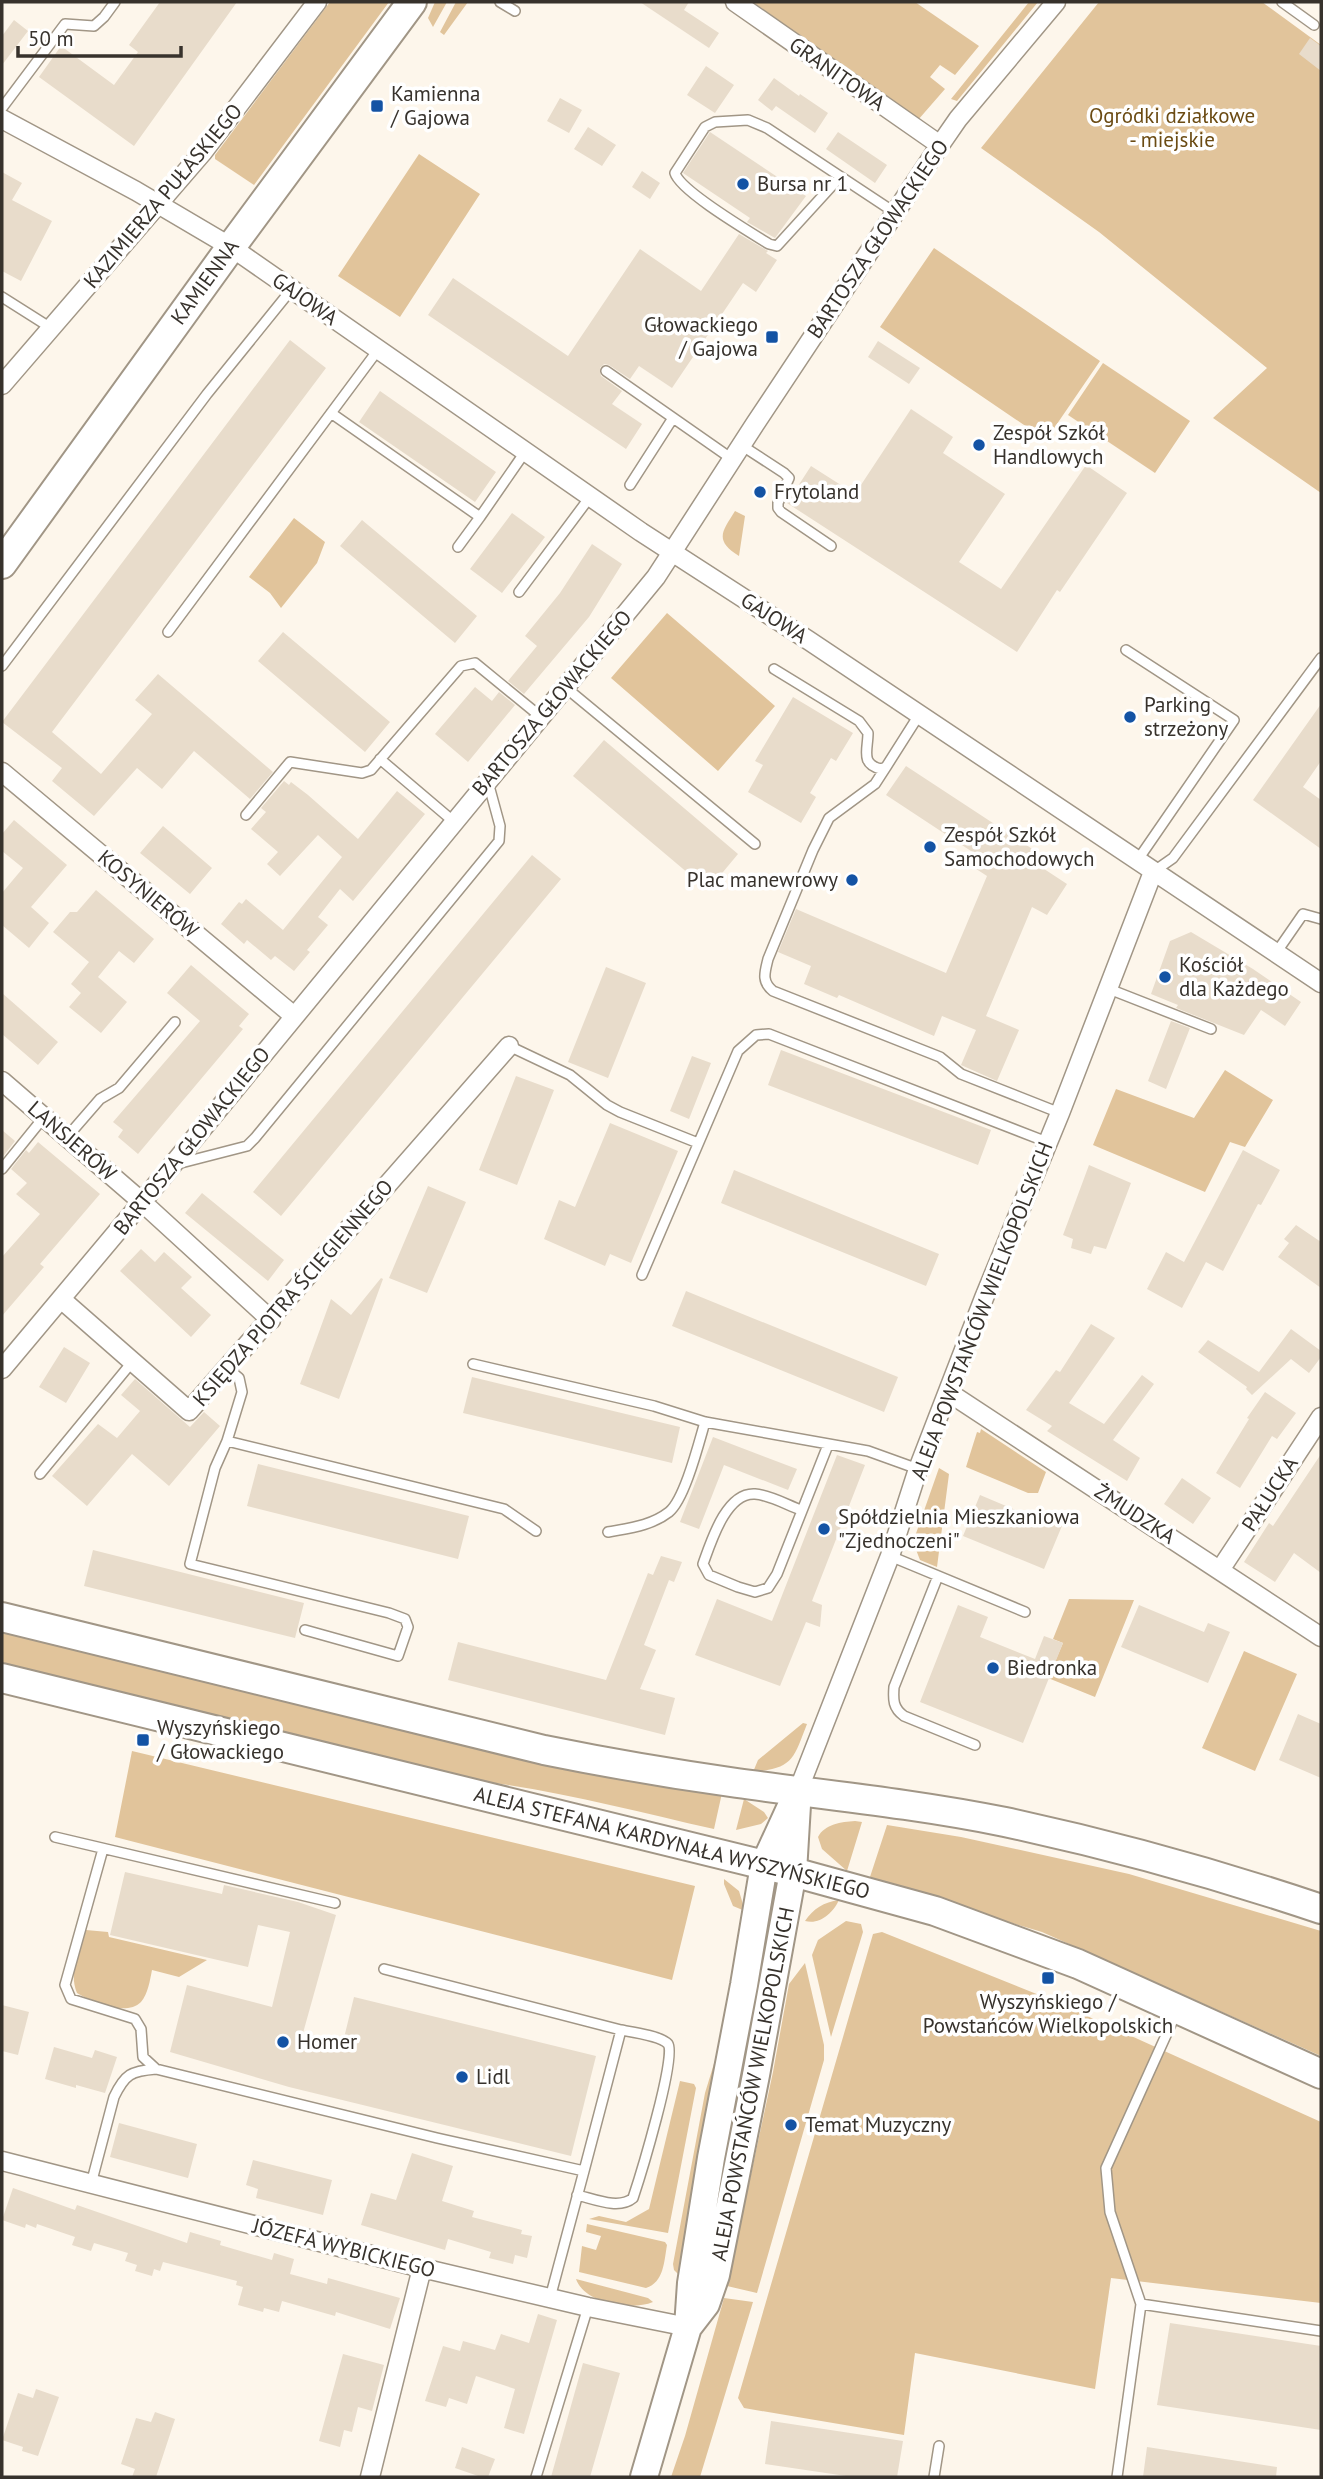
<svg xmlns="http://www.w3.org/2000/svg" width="1323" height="2479" font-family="'PT Sans',sans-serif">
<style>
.green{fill:#e1c49b}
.building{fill:#e8dccb}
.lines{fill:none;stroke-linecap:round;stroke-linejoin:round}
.lane-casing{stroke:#a19686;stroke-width:12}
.street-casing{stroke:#a19686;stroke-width:21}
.secondary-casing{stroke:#a19686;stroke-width:30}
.primary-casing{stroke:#a19686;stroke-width:32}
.lane{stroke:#fff;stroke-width:9}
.street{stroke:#fff;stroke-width:18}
.secondary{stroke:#fff;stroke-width:26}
.primary{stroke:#fff;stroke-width:28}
.poi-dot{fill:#1453a4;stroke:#fff;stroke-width:2.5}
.labels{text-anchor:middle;stroke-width:7;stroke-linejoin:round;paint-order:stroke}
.street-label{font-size:21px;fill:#37322c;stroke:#fff}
.poi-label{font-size:21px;fill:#37322c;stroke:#fff;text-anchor:start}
.park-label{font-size:21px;fill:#6b4b13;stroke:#fff}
</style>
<rect width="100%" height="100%" fill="#fdf6eb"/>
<!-- green -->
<path class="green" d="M330 2H389L254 185 215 159V155Z
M435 2H447L433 27 428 18Z
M456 2H468L444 35 440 32Z
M753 2H915L979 46 955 75 940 65 930 77 945 89 918 120Z
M1029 2H1038L957 101 951 99Z
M1099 2H1262L1321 45V493L1213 418 1267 368 1099 232 981 148Z
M419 154 480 194 400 317 338 276Z
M934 248 1100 361 1046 440 880 327Z
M1103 363 1190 421 1155 473 1068 415Z
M735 511 745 516 739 556C714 540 722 532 735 511Z
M294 518 325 542 317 563 281 608 270 593 249 577Z
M667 613 775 706 718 771 611 678Z
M1225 1070 1273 1100 1245 1147 1230 1142 1205 1192 1093 1145 1116 1089 1194 1118Z
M981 1429 1046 1472 1038 1493H1028L966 1467 977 1432 980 1433Z
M939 1468 949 1474 937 1567 920 1560 913 1542Z
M1069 1599 1134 1600 1095 1697 1048 1678 1063 1643 1053 1639Z
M2 1630 270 1696 722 1793 714 1829C630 1810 548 1788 463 1779L2 1666Z
M1244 1651 1297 1674 1255 1771 1202 1748Z
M803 1723 807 1724C793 1760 793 1768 753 1772L758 1760Z
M132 1751 695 1886 672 1980 115 1837Z
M744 1799 764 1812 768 1818 761 1824 736 1830Z
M855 1821 862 1822 847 1871 822 1849 818 1837C825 1824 841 1822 855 1821Z
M887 1825 961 1837 1129 1874 1321 1931V2056L1042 1932 869 1880Z
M724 1879 739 1891 745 1911 733 1906 724 1884Z
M839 1900C833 1913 820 1925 805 1921 813 1909 824 1902 839 1900Z
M846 1921 861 1924 863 1932 831 2037 812 1955 818 1940Z
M86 1930 108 1932 109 1937 207 1960 179 1977 152 1970C150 1980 148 1994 141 2002 126 2017 92 2002 77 1993 68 1972 80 1951 86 1930Z
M882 1932 1054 2001 1321 2122V2303L1111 2278 1095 2389 915 2353 904 2435 744 2408 738 2398 873 1934Z
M758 1936 767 1938 707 2279 700 2277Z
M805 1963 824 2045V2060L757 2293 727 2286 773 2072 789 1984Z
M716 2057 714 2078 678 2274 674 2270 673 2264 705 2093Z
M680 2081 694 2084 696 2088 668 2233 589 2219 599 2216 626 2222 649 2209Z
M587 2224 665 2242 667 2245C664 2262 664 2282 646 2288L579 2272 582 2246 596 2250 601 2236 586 2232Z
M576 2279 648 2298 653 2302C631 2311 585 2304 576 2279Z
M724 2298 753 2302 700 2477H671L685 2436Z"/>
<!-- building -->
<path class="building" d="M160 2H237L134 146 39 77 61 46 114 85 138 52 129 45Z
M640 2H689L684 10 719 33 709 48Z
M14 20 28 31 2 65V36Z
M1310 38 1321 46V71L1299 54Z
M706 66 734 85 715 113 687 95Z
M774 78 799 96 800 94 828 113 815 133 776 106 772 111 758 100Z
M560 98 582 110 569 133 547 121Z
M588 127 616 145 602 166 574 149Z
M710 132 806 196 775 238 747 222 750 218 683 173Z
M838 132 887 165 875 183 826 149Z
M642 171 660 183 650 199 632 187Z
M2 172 22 183 12 200 52 221 21 281 2 271Z
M739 234 768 251 766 253 777 260 756 292 743 283 672 388 639 366 630 379 609 365 604 364 600 368 601 376 622 391 612 404 642 424 626 449 428 315 453 278 568 356 640 249 701 291Z
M290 340 326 368 52 732 101 774 152 714 135 700 158 674 273 772 250 799 194 751 162 789 137 768 94 816 52 781 62 768 2 722Z
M878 341 920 368 909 384 868 357Z
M380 391 496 472 475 502 359 422Z
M911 409 953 437 943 453 1005 494 959 562 1001 589 1086 465 1127 493 1060 592 1057 590 1017 652 787 503 811 466 855 494Z
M512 513 545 537 502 593 470 569Z
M362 520 477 616 455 643 340 546Z
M592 544 622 564 589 617 524 694 508 681 537 646 525 636 560 593Z
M283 632 390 722 365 752 258 661Z
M475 687 492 701 499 692 515 705 468 762 435 734Z
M793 697 853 733 836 761 831 758 810 793 816 797 801 823 748 792 763 765 755 761Z
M1321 704V761L1303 787 1321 800V849L1253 800Z
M604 740 738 854 708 890 573 776Z
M906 766 1040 854 1035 863 1067 884 1047 915 1032 907 986 1016 1019 1030 997 1081 961 1065 976 1030 942 1016 934 1036 839 995 837 998 804 984 811 966 778 952 796 909 946 973 987 876 967 863 974 853 886 795Z
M284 781 289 785 291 782 308 795 358 839 397 791 425 814 353 901 340 889 318 917 328 925 307 950 310 952 294 971 275 956 271 960 247 940 244 944 221 924 239 902 242 904 246 899 283 930 342 857 318 835 280 876 267 864 278 852 251 829 266 812 261 808Z
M14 820 67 865 31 907 49 923 29 948 2 925V893L23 868 2 851V834Z
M163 826 212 868 190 894 140 853Z
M532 855 561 879 281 1216 253 1192Z
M96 890 154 939 134 963 119 951 98 977 127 1002 101 1033 69 1007 81 993 71 984 89 962 53 932 70 912H77Z
M1191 932 1253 969 1301 1002 1285 1026 1261 1010 1244 1035 1176 1008 1178 1005 1151 994 1170 941Z
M191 965 249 1014 239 1026 243 1029 138 1154 118 1137 123 1130 113 1122 200 1021 167 993Z
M606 967 646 983 608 1078 568 1062Z
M2 993 58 1042 38 1065 2 1034Z
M1171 1021 1190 1028 1166 1089 1148 1081Z
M781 1050 991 1130 978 1165 768 1085Z
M692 1056 711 1063 689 1119 670 1111Z
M516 1076 554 1090 517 1185 479 1170Z
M610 1123 678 1151 631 1263 610 1254 605 1266 544 1239 559 1200 575 1207Z
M2 1130 15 1141 2 1158Z
M38 1142 100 1194 40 1264 44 1267 2 1316V1257L40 1214 16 1194 27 1183 11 1169 26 1150 29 1153Z
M1243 1150 1280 1170 1261 1205 1258 1204 1223 1271 1206 1262 1182 1308 1147 1289 1166 1252 1184 1262Z
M1089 1165 1131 1183 1106 1249 1094 1246 1091 1254 1071 1248 1073 1239 1063 1235Z
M734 1170 939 1254 926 1286 721 1203Z
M428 1186 466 1202 427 1293 389 1278Z
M202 1193 284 1260 268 1281 185 1213Z
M1296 1225 1321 1242V1288L1278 1257 1289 1243 1284 1239Z
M141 1249 155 1262 164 1252 192 1277 181 1288 211 1315 191 1337 120 1271Z
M381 1278 383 1279 339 1399 300 1384 331 1299 351 1315Z
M686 1291 898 1377 884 1412 672 1326Z
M1091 1324 1115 1338 1069 1403 1104 1424 1142 1375 1154 1384 1113 1440 1140 1458 1127 1481 1047 1431 1052 1426 1026 1410 1056 1370 1060 1372Z
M1291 1329 1321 1351V1357L1309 1373 1291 1359 1252 1395 1246 1389 1247 1387 1198 1352 1208 1340 1259 1372Z
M64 1347 90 1363 66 1403 39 1387Z
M472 1377 680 1427 672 1463 463 1413Z
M135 1379 190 1427 204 1412 220 1426 169 1486 132 1454 87 1506 52 1476 98 1424 117 1438 140 1411 121 1395Z
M1265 1392 1296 1413 1277 1439 1272 1436 1240 1488 1216 1473 1249 1419 1247 1418Z
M713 1437 797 1469 788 1490 724 1465 699 1529 680 1522Z
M1321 1454V1573L1294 1553 1275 1582 1244 1562 1269 1523 1273 1526Z
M837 1455 865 1465 812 1601 822 1605 820 1627 806 1622 780 1686 695 1655 717 1599 772 1621Z
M258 1464 469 1516 458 1559 247 1506Z
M1182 1478 1211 1498 1193 1524 1164 1504Z
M980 1495 1042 1521 1045 1513 1064 1521 1044 1569 963 1536Z
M93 1550 304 1603 295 1638 84 1586Z
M661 1556 682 1562 674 1582 669 1580 644 1645 656 1650 640 1689 675 1698 665 1735 448 1680 458 1642 606 1680 648 1573 653 1575Z
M958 1605 988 1617 980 1637 1035 1659 1044 1636 1063 1643 1023 1743 920 1702Z
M1139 1605 1204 1632 1208 1623 1230 1632 1208 1683 1121 1647Z
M1298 1714 1321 1724V1778L1279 1760Z
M125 1872 222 1894 224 1885 298 1902 336 1915 303 2033 343 2042 354 1997 596 2056 571 2156 289 2087 170 2052 187 1985 272 2007 290 1932 258 1925 248 1967 110 1935Z
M2 2005 29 2012 18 2055 2 2051Z
M54 2047 92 2058 95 2050 117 2057 105 2093 76 2085V2088L45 2079Z
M119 2123 197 2144 188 2178 110 2157Z
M412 2153 453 2166 442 2201 474 2211 472 2217 522 2230 521 2234 532 2236 527 2258 515 2255 513 2264 489 2258 491 2252 448 2239 445 2250 361 2225 371 2193 396 2200Z
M253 2160 332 2180 323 2215 256 2198 258 2189 246 2185Z
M13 2188 75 2210 77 2205 187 2243 190 2232 221 2241 220 2245 272 2260 274 2253 294 2259 290 2274 327 2284 328 2278 400 2298 390 2329 336 2312 335 2316 282 2301 279 2312 264 2308 263 2312 238 2305 243 2287 236 2285 237 2281 163 2262 160 2271 154 2269 152 2276 135 2271 137 2265 125 2261 128 2253 94 2243 91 2251 72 2245 75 2237 37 2224 36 2228 26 2224 25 2228 2 2220Z
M538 2314 557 2320 524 2434 504 2428 515 2389 476 2376 467 2404 449 2398 446 2407 425 2401 443 2346 460 2351 463 2341 495 2350 501 2334 529 2343Z
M1170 2323 1321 2346V2430L1157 2405Z
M343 2354 384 2365 372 2411 358 2407 352 2432 344 2430 340 2447 319 2441Z
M583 2363 620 2373 590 2477H551Z
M36 2389 59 2397 38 2456 22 2451 23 2447 2 2440 18 2393 33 2398Z
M155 2412 175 2419 156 2477H132L135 2469 121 2464 136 2418 151 2422Z
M771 2421 903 2441 897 2477H853L765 2464Z
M462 2447 495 2459 488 2477H481L455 2468Z
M1147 2447 1277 2467 1276 2477H1143Z"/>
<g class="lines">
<!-- lane casing -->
<g class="lane-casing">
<path id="lane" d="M500 2 515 11
M1282 2 1314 25
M2 108 65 24 94 26 104 17 115 2
M840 177 777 246 769 244C750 232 680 191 675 173L705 127 715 122 748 120 767 128 894 212
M2 297 51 328
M606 371 732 459
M331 413 480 517 525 452
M741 445 784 473 789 478 778 503V508L781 512 831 546
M630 485 673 418
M458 547 480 517
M519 592 590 497
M168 632 378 350
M1126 650 1234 720 1137 861
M2 666 207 394 291 290
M774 669 859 721 868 733C868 750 860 764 881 769L886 767 919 715
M565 687 755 844
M380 759 453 821
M886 767 875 784 829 818 813 850 768 959C765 972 761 981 773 991L940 1057 961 1074 1060 1113
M246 815 290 762 362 773 371 770 461 666 475 663 541 717
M1153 872 1173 858 1321 658
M1276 953 1303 914 1321 919
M1109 989 1211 1029
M509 1046 570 1075 607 1105 620 1112 698 1143
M67 1137 100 1099 119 1088 175 1022
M177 1164 247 1146 255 1138 499 841 500 826 488 782
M2 1169 44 1117
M642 1275 738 1051 756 1035 769 1034 1047 1142
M473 1364 654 1406 705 1422 868 1451 918 1469
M228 1369 239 1378 242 1392 227 1441 215 1468 190 1564 389 1613 405 1619 408 1627 398 1656 305 1630
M227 1441 504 1509 536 1531
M40 1474 133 1361
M801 1510C787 1505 770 1495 755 1494 726 1492 711 1542 703 1564L709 1575 738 1587 755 1592 768 1588 777 1574 828 1445
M608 1532C629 1528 651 1526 669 1512 685 1499 699 1442 705 1422
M890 1556 1025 1612
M938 1576 894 1687C893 1700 893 1708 904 1716L975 1745
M55 1837 335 1903
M103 1849 65 1985 71 1999 135 2019 141 2029 143 2057 156 2069 437 2138 584 2171 550 2298
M384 1969 621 2030 584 2171
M91 2184 114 2097C125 2074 131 2071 156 2069
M577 2195C594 2199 619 2210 633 2198 640 2177 677 2056 668 2044 661 2036 632 2032 621 2030
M1141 2304 1110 2212 1106 2168 1177 2011
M536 2477 588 2307
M934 2477 939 2446
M1117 2477 1141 2304 1321 2331"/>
</g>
<!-- street casing -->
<g class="street-casing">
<path id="street" d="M735 2 940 145
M2 119 136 191 231 247 641 532 808 640 1321 983
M2 385 203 152 317 2
M2 772 294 1016
M2 1081 142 1202 271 1320
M61 1299 189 1411 509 1046
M2 1369 142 1202 656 577 755 424 940 145 958 119 1056 2
M948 1392 1321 1637
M1220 1570 1321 1417
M798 1791 890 1556 918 1469 984 1298 1060 1113 1153 872
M2 2161 422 2268 588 2307 688 2327
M370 2477 422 2268"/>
</g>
<!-- secondary casing -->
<g class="secondary-casing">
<path id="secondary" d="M689 2326 706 2304 716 2275 756 2075 793 1872 797 1805
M644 2477 688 2327 691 2283 711 2158 744 1985 764 1865 798 1791"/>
</g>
<!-- primary casing -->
<g class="primary-casing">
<path id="primary" d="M2 564 231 247 412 2
M2 1617 544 1750C608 1763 672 1774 737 1783 826 1795 916 1804 1005 1822 1112 1845 1217 1874 1321 1909
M2 1678 793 1872 935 1911 1078 1964 1321 2074"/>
</g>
<!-- lane -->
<use href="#lane" class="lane"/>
<!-- street -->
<use href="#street" class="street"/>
<!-- secondary -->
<use href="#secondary" class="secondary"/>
<!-- primary -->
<use href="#primary" class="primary"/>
</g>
<!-- markers -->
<g class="poi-dot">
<rect x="370" y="99" width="14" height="14" rx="3.5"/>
<circle cx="743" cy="184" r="7"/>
<rect x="765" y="330" width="14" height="14" rx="3.5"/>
<circle cx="979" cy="445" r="7"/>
<circle cx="760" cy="492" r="7"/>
<circle cx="1130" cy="717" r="7"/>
<circle cx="930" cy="847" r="7"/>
<circle cx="852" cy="880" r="7"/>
<circle cx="1165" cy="977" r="7"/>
<circle cx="824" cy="1529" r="7"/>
<circle cx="993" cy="1668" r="7"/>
<rect x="136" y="1733" width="14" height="14" rx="3.5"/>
<rect x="1041" y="1971" width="14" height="14" rx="3.5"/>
<circle cx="283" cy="2042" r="7"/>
<circle cx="462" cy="2077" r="7"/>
<circle cx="791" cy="2125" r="7"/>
</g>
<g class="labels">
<!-- street labels -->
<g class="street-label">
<text transform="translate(837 74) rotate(35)" y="7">GRANITOWA</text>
<text transform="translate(163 196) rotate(-50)" y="7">KAZIMIERZA PUŁASKIEGO</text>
<text transform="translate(878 239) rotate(-56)" y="7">BARTOSZA GŁOWACKIEGO</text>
<text transform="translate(205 282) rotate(-54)" y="7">KAMIENNA</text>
<text transform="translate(305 299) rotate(35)" y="7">GAJOWA</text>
<text transform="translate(774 618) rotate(33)" y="7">GAJOWA</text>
<text transform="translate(552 703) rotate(-50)" y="7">BARTOSZA GŁOWACKIEGO</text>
<text transform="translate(148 894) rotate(40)" y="7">KOSYNIERÓW</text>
<text transform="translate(72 1141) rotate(41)" y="7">LANSJERÓW</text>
<text transform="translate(192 1141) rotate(-51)" y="7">BARTOSZA GŁOWACKIEGO</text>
<text transform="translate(293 1293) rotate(-49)" y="7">KSIĘDZA PIOTRA ŚCIEGIENNEGO</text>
<text transform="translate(982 1311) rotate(-69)" y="7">ALEJA POWSTAŃCÓW WIELKOPOLSKICH</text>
<text transform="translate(1270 1494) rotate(-57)" y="7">PAŁUCKA</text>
<text transform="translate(1135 1514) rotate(33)" y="7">ŻMUDZKA</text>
<text transform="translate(672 1843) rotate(14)" y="7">ALEJA STEFANA KARDYNAŁA WYSZYŃSKIEGO</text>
<text transform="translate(753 2084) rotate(-79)" y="7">ALEJA POWSTAŃCÓW WIELKOPOLSKICH</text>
<text transform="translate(344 2248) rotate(14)" y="7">JÓZEFA WYBICKIEGO</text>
</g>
<!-- poi labels -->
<g class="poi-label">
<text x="391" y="101">Kamienna<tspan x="391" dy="24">/ Gajowa</tspan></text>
<text x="757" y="191">Bursa nr 1</text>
<text x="758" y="332" text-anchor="end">Głowackiego<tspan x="758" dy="24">/ Gajowa</tspan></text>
<text x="993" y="440">Zespół Szkół<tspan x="993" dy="24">Handlowych</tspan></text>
<text x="774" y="499">Frytoland</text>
<text x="1144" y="712">Parking<tspan x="1144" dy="24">strzeżony</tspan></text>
<text x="944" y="842">Zespół Szkół<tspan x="944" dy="24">Samochodowych</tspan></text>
<text x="838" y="887" text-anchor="end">Plac manewrowy</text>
<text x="1179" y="972">Kościół<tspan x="1179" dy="24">dla Każdego</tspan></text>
<text x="838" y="1524">Spółdzielnia Mieszkaniowa<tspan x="838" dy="24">"Zjednoczeni"</tspan></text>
<text x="1007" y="1675">Biedronka</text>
<text x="157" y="1735">Wyszyńskiego<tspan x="157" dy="24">/ Głowackiego</tspan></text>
<text x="1048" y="2009" text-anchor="middle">Wyszyńskiego /<tspan x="1048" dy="24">Powstańców Wielkopolskich</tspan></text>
<text x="297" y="2049">Homer</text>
<text x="476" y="2084">Lidl</text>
<text x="805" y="2132">Temat Muzyczny</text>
</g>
<!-- park labels -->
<g class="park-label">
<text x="1172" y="123">Ogródki działkowe<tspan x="1172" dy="24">- miejskie</tspan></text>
</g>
</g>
<!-- border -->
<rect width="1323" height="2479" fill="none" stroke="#37322c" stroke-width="7"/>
<!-- scale -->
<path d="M18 46v10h163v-10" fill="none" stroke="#37322c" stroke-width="3.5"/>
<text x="28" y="46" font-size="21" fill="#37322c" stroke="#ffffff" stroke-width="5" paint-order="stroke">50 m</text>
</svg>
